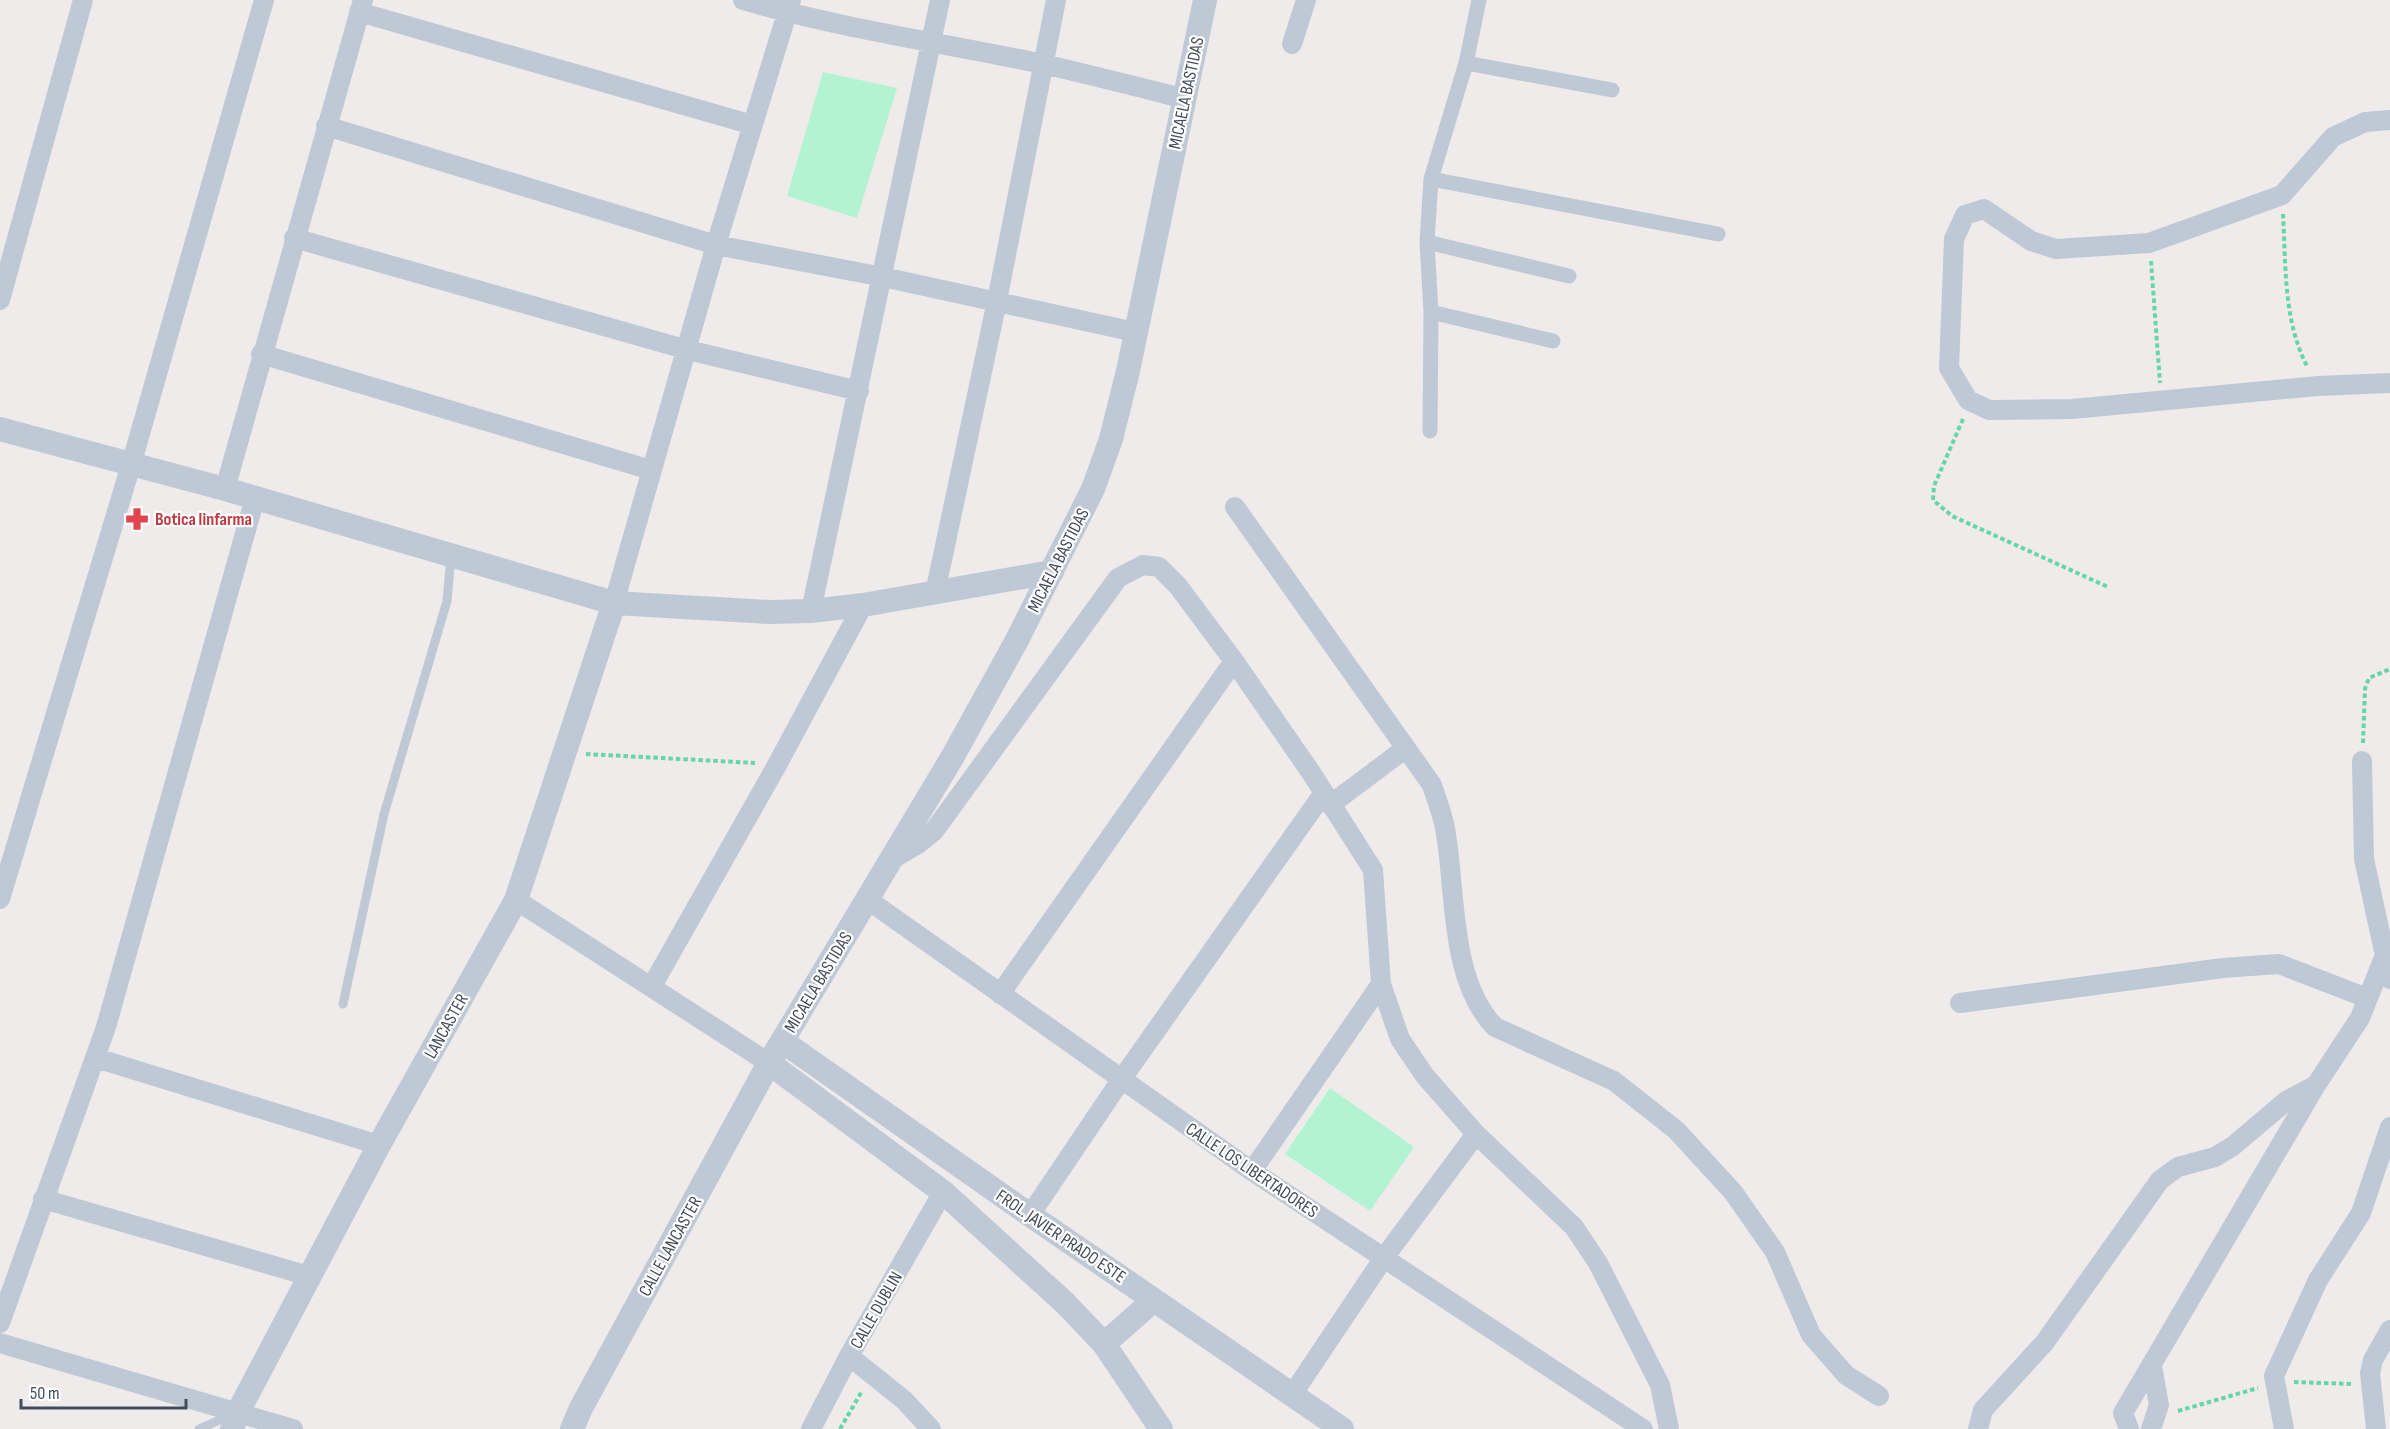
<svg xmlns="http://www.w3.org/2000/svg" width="2390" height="1429" font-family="'Sofia Sans Condensed',sans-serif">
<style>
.green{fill:#b2f4d2}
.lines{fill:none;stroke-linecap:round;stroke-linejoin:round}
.path{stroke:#67d5aa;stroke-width:4;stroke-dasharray:4.5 3;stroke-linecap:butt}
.service{stroke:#bfc9d5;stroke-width:9}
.pedestrian{stroke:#bfc9d5;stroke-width:15}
.minor{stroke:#bfc9d5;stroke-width:20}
.tertiary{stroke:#bfc9d5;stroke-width:24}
.labels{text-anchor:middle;stroke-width:4.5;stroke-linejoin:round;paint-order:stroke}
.street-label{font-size:18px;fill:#424c5b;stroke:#fff}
.health-label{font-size:18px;font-weight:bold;fill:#be3a42;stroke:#fff;text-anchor:start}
</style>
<rect width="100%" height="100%" fill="#efebeb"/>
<!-- green -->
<path class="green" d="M823 72 897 88 857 218 787 196Z
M1330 1088 1414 1147 1370 1211 1285 1154Z"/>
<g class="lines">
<!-- path -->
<path class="path" d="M2283 214C2286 265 2283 322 2308 368
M2151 261 2160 383
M1963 419 1934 486 1933 500 1952 516 2108 587
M2363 743 2365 689 2369 678 2390 669
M586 754 755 763
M2294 1382 2353 1384
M2178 1411 2258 1388
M840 1429 862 1391"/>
<!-- service -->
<path class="service" d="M343 1004 384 814 447 601 451 556
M199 1429 233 1414"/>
<!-- pedestrian -->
<path class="pedestrian" d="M1479 0 1466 63 1431 179 1427 242 1431 312 1553 341
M1466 63 1612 90
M1431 179 1718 234
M1427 242 1569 276
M1430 431 1431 312"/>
<!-- minor -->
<path class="minor" d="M743 0C842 29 943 43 1043 64 1091 75 1138 87 1186 99
M359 12 753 125
M1292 44 1306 0
M2390 120 2365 122 2333 137 2282 195 2149 243 2056 249 2031 241 1984 209 1965 215 1954 239 1949 368 1968 400 1989 410 2072 409 2318 386 2390 383
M326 126 716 245 883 277 1135 332
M294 238 688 350 859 391
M0 300 83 0
M261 354 651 470
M225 489 363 0
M1235 507 1432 785C1437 801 1444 818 1446 834 1456 895 1450 981 1495 1027L1614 1081 1676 1130 1733 1192 1775 1252 1811 1335 1846 1375 1879 1396
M935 593 997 301 1056 0
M614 603 716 245 791 0
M811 611 940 0
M2362 761 2364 859 2390 979
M1330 805 1406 748
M891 860 918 844 934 831 1118 578 1143 565 1159 567 1178 586 1234 661 1312 774 1373 870 1381 984 1400 1039 1425 1076 1476 1134 1574 1227 1598 1263 1660 1385 1669 1429
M0 899 131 465 264 0
M516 900 769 1063
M868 900 1252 1171 1643 1429
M652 986 777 765 863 605
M1000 994 1234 661
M1960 1003 2223 968 2279 964 2367 998
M96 1058 379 1145
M1252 1171 1381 984
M43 1199 309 1276
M1030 1215 1121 1080 1323 794
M0 1323 106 1027 255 498
M0 1343 293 1429
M849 1356 904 1400 931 1429
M1292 1395 1383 1259 1476 1134
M811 1429 849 1356 943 1192
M1978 1429 1983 1410 2045 1342 2160 1180 2178 1167 2215 1157 2233 1146 2286 1101 2316 1085
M2129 1429 2123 1413 2316 1085 2360 1018 2385 955
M2151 1429 2159 1405 2152 1366
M2284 1429 2274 1376 2318 1280 2361 1213 2390 1127
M2376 1429 2370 1373 2373 1360 2390 1330"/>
<!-- tertiary -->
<path class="tertiary" d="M0 429 225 489 614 603 770 612 811 611 863 605 1052 572
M782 1041 1030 1215 1342 1429
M769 1063 943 1192 1065 1303 1104 1344 1161 1429
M1104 1344 1154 1300
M232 1429 238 1412 379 1145 516 900 614 603
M572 1429 581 1408 769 1063 953 756 1017 640 1093 489 1111 439 1128 371 1205 0"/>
</g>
<!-- icons -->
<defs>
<g id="pharmacy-bare" transform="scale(1.8)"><path d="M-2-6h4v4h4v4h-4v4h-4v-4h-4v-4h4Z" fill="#e0444e" stroke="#fff" stroke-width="2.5" paint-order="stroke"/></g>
</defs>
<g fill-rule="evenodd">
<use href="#pharmacy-bare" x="137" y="519"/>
</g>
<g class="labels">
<!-- street labels -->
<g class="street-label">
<text transform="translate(1186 93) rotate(-78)" y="6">MICAELA BASTIDAS</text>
<text transform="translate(1058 560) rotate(-63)" y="6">MICAELA BASTIDAS</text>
<text transform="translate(818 982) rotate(-59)" y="6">MICAELA BASTIDAS</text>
<text transform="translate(446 1026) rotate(-61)" y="6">LANCASTER</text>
<text transform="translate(1252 1170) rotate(34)" y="6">CALLE LOS LIBERTADORES</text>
<text transform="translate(1061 1236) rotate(34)" y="6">FROL. JAVIER PRADO ESTE</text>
<text transform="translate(670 1246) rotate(-61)" y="6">CALLE LANCASTER</text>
<text transform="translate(876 1310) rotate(-60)" y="6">CALLE DUBLIN</text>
</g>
<!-- health labels -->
<g class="health-label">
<text x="155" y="525">Botica linfarma</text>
</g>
</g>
<!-- scale -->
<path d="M21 1399v9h165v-9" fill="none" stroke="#424c5b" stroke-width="3"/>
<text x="30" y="1399" font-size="18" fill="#424c5b" stroke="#ffffff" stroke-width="4.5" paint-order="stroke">50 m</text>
</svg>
